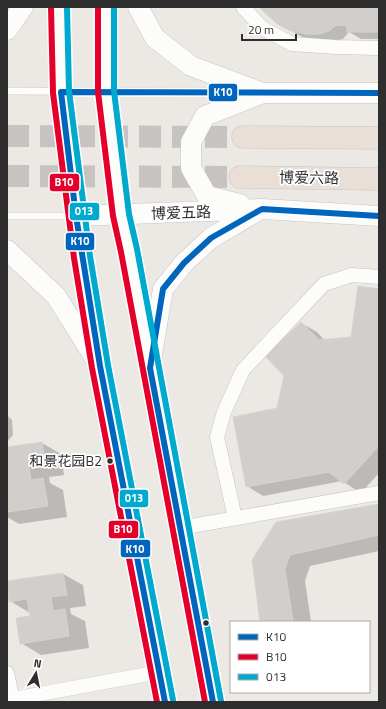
<svg xmlns="http://www.w3.org/2000/svg" width="386" height="709" font-family="'Titillium Web','Noto Sans SC',sans-serif">
<style>
.shadow{fill:#0003}
.building{fill:#d1cecb;stroke:#d7d4d0}
.lines{fill:none;stroke-linecap:round;stroke-linejoin:round}
.highway-tunnel{stroke:#c6c3c0;stroke-width:22;stroke-dasharray:22 11;stroke-linecap:butt}
.lane-casing{stroke:#c5c4c5;stroke-width:8}
.street-casing{stroke:#c5c4c5;stroke-width:15}
.secondary-casing{stroke:#c5c4c5;stroke-width:21}
.highway-casing{stroke:#c6c5c4;stroke-width:23}
.lane{stroke:#fcfcfb;stroke-width:7}
.street{stroke:#fcfcfb;stroke-width:14}
.secondary{stroke:#fcfcfb;stroke-width:20}
.highway{stroke:#eadfd6;stroke-width:22}
.bus-1-casing{stroke:#fff;stroke-width:9}
.bus-2-casing{stroke:#fff;stroke-width:9}
.bus-3-casing{stroke:#fff;stroke-width:9}
.bus-1{stroke:#0065bd;stroke-width:6}
.bus-2{stroke:#e4002b;stroke-width:6}
.bus-3{stroke:#00a9ce;stroke-width:6}
.bus-dot{fill:#2e2e2e;stroke:#fff;stroke-width:1.5}
.labels{text-anchor:middle;stroke-width:3.5;stroke-linejoin:round;paint-order:stroke}
.bus-label{font-size:14px;fill:#2e2e2e;stroke:#fff;text-anchor:end}
.street-label{font-size:15px;fill:#2e2e2e;stroke:#fff}
.line-badge{stroke:#fff;stroke-width:1.5}
.badge-label{font-size:11px;text-anchor:middle;font-weight:bold;fill:#fff}
</style>
<rect width="100%" height="100%" fill="#ece8e4"/>
<!-- shadow -->
<path class="shadow" d="M260 7H379V39H361L349 32 343 39 333 41H320L302 37 278 23Z
M379 290V473L361 493 342 481 263 496 247 486 278 409 301 323 317 332 325 341 351 338Z
M7 415 12 420 13 435 7 442Z
M42 443 61 454 64 475 49 477 50 483 63 490 67 517 19 524 7 517V448Z
M379 505V551L310 566 305 581 311 622H261L253 560Z
M63 574 83 585 86 606 70 608 71 614 85 621 89 648 41 655 21 643 31 617 30 613 10 601 7 582Z"/>
<!-- building -->
<path class="building" d="M259 7H379V32H347V26L336 25 329 31 320 34H306L288 30 277 24Z
M358 286 379 289V446L344 484 329 472 246 487 233 417 277 408 284 376 265 356 301 322 319 340 351 337Z
M42 442 45 464 29 466 31 480 43 478 48 506 7 512V447Z
M379 504V535L290 555 285 569 293 622H260L252 560 276 522Z
M63 573 67 595 51 597 53 611 65 609 69 636 20 644 16 618 30 616 27 599 9 602 7 581Z"/>
<g class="lines">
<!-- highway-tunnel -->
<path class="highway-tunnel" d="M7 136 243 137
M7 176 240 177"/>
<!-- lane casing -->
<g class="lane-casing">
<path id="lane" d="M7 91 243 92
M7 216H75"/>
</g>
<!-- street casing -->
<g class="street-casing">
<path id="street" d="M243 7 262 28 292 44 335 47 379 48
M235 518 217 437 224 412 243 370 324 284 352 275 379 277
M180 528 379 493
M7 673 13 702
M13 699 159 672"/>
</g>
<!-- secondary casing -->
<g class="secondary-casing">
<path id="secondary" d="M59 7 61 92 76 216 82 257 100 366 165 702
M106 7V91L121 215 129 250 213 702
M138 7 155 38 191 66 263 93H379
M7 30 23 7
M240 204 207 196 191 168V142L205 116 263 93
M76 216 262 209 379 216
M7 250 56 296 95 358
M152 354 163 289 184 263 211 238 259 210"/>
</g>
<!-- highway casing -->
<g class="highway-casing">
<path id="highway" d="M243 137 379 138
M240 177 379 179"/>
</g>
<!-- lane -->
<use href="#lane" class="lane"/>
<!-- street -->
<use href="#street" class="street"/>
<!-- secondary -->
<use href="#secondary" class="secondary"/>
<!-- highway -->
<use href="#highway" class="highway"/>
<!-- bus-1 casing -->
<g class="bus-1-casing">
<path id="bus-1" d="M165 702 100 366 76 216 61 92 379 93
M213 702 150 368 163 289 184 263 211 238 262 209 379 216"/>
</g>
<!-- bus-2 casing -->
<g class="bus-2-casing">
<path id="bus-2" d="M51 7 53 93 74 258 92 368 157 702
M98 7V92L113 216 121 252 205 702"/>
</g>
<!-- bus-3 casing -->
<g class="bus-3-casing">
<path id="bus-3" d="M67 7 69 91 90 256 108 365 173 700
M114 7V91L129 214 137 249 221 701"/>
</g>
<!-- bus-1 -->
<use href="#bus-1" class="bus-1"/>
<!-- bus-2 -->
<use href="#bus-2" class="bus-2"/>
<!-- bus-3 -->
<use href="#bus-3" class="bus-3"/>
</g>
<!-- markers -->
<g class="bus-dot">
<circle cx="110" cy="461" r="3.5"/>
<circle cx="206" cy="623" r="3.5"/>
</g>
<g class="labels">
<!-- bus labels -->
<g class="bus-label">
<text x="102" y="466">和景花园B2</text>
</g>
<!-- street labels -->
<g class="street-label">
<text transform="translate(309 178) rotate(1)" y="5">博爱六路</text>
<text transform="translate(181 213) rotate(-2)" y="5">博爱五路</text>
</g>
</g>
<g class="line-badge">
<rect x="208" y="83" width="30" height="19" rx="4" fill="#0065bd"/>
<rect x="49" y="173" width="31" height="19" rx="4" fill="#e4002b"/>
<rect x="69" y="202" width="31" height="19" rx="4" fill="#00a9ce"/>
<rect x="65" y="232" width="30" height="19" rx="4" fill="#0065bd"/>
<rect x="119" y="489" width="30" height="19" rx="4" fill="#00a9ce"/>
<rect x="108" y="520" width="31" height="19" rx="4" fill="#e4002b"/>
<rect x="120" y="539" width="31" height="19" rx="4" fill="#0065bd"/>
</g>
<g class="badge-label">
<text x="223" y="96">K10</text>
<text x="64" y="186">B10</text>
<text x="84" y="215">013</text>
<text x="80" y="245">K10</text>
<text x="134" y="502">013</text>
<text x="123" y="533">B10</text>
<text x="135" y="553">K10</text>
</g>
<!-- border -->
<rect width="386" height="709" fill="none" stroke="#2e2e2e" stroke-width="16"/>
<!-- legend -->
<rect x="230" y="621" width="140" height="72" fill="#ffffff" stroke="#ababab"/>
<rect x="238" y="634" width="20" height="6" fill="#0065bd" stroke="#ababab"/>
<text x="266" y="641" font-size="12" fill="#2e2e2e">K10</text>
<rect x="238" y="654" width="20" height="6" fill="#e4002b" stroke="#ababab"/>
<text x="266" y="661" font-size="12" fill="#2e2e2e">B10</text>
<rect x="238" y="674" width="20" height="6" fill="#00a9ce" stroke="#ababab"/>
<text x="266" y="681" font-size="12" fill="#2e2e2e">013</text>
<!-- north arrow -->
<g transform="translate(36 673) rotate(10)" stroke="#ffffff" stroke-width="3" paint-order="stroke">
<path d="M0-3L7 15L0 10L-7 15Z" fill="#2e2e2e"/>
<text y="-6" font-size="11" font-weight="bold" text-anchor="middle" fill="#2e2e2e">N</text>
</g>
<!-- scale -->
<path d="M242 34v6h54v-6" fill="none" stroke="#2e2e2e" stroke-width="2"/>
<text x="248" y="34" font-size="12" fill="#2e2e2e" stroke="#ffffff" stroke-width="3" paint-order="stroke">20 m</text>
</svg>
